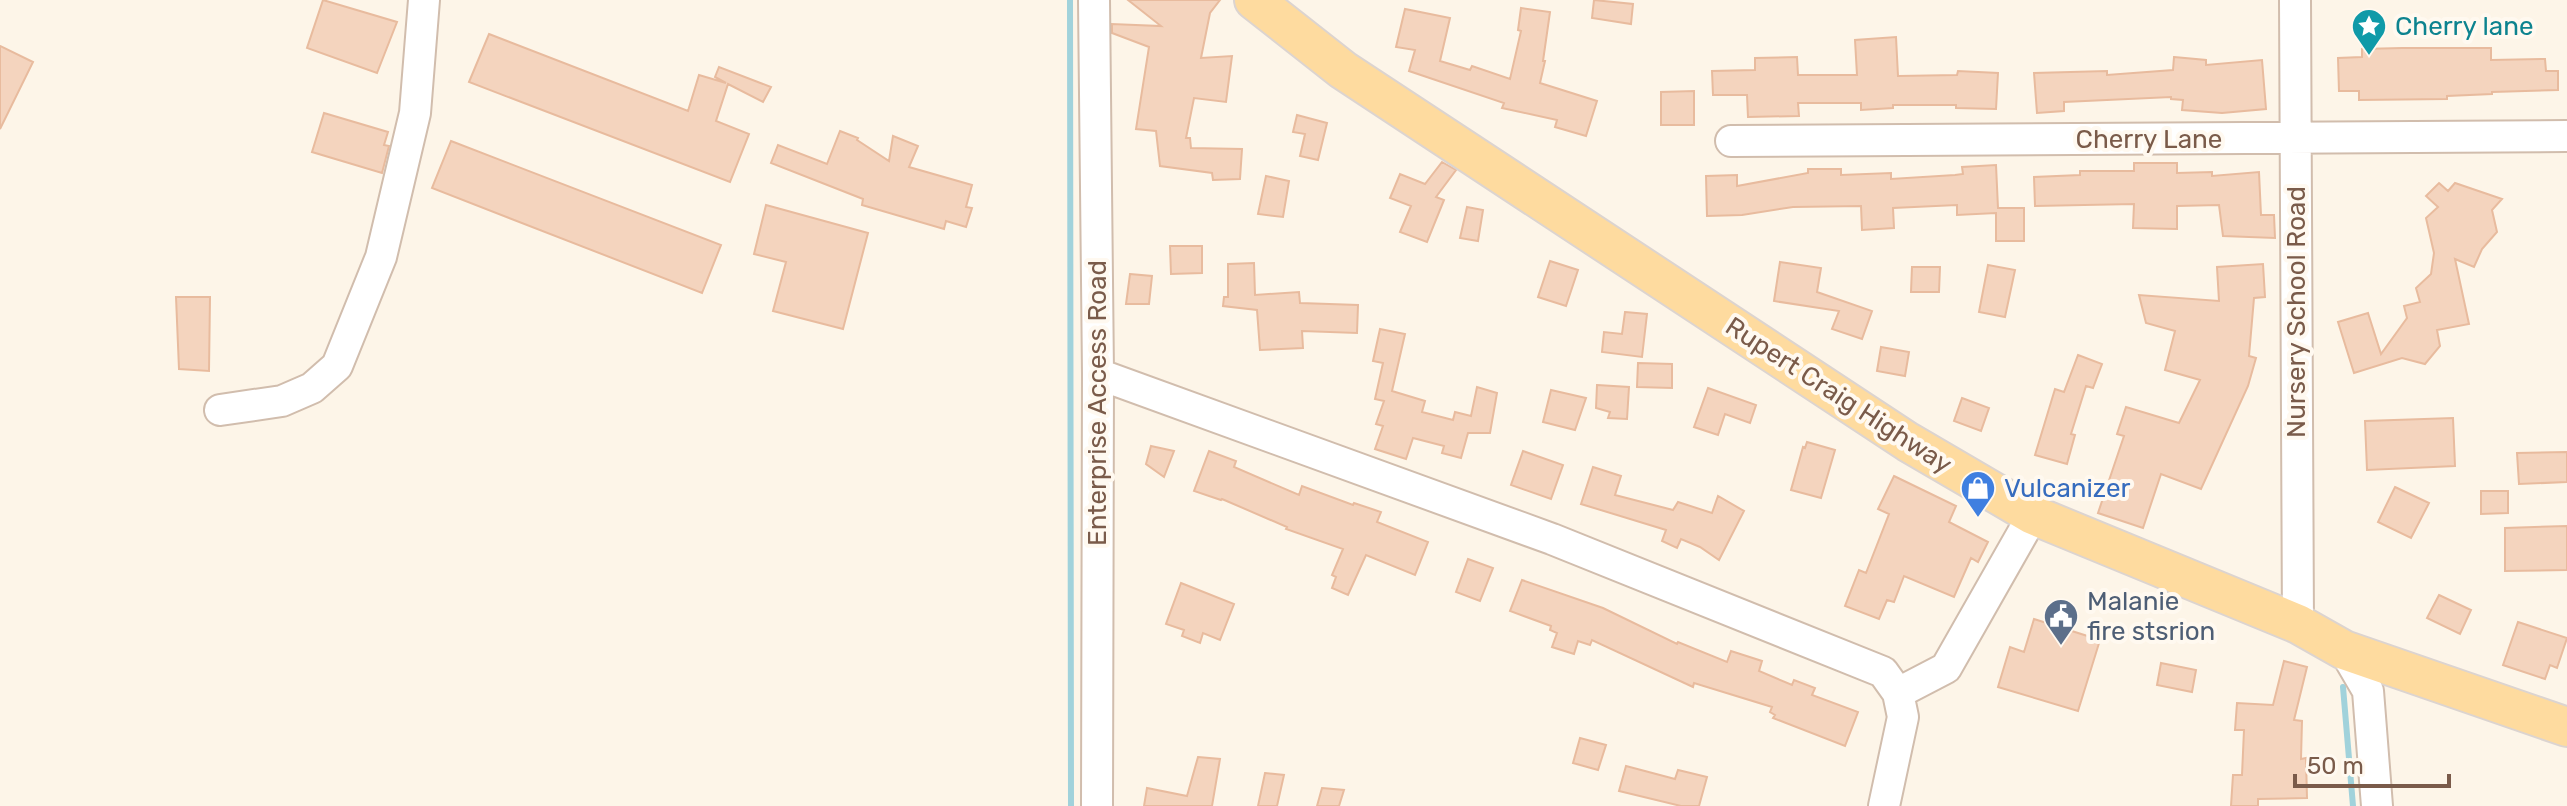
<svg xmlns="http://www.w3.org/2000/svg" width="2567" height="806" font-family="Rubik,sans-serif">
<style>
.lines{fill:none;stroke-linecap:round;stroke-linejoin:round}
.stream{stroke:#a1d2db;stroke-width:6}
.building{fill:#f4d4be;stroke:#e8bb9e;stroke-width:2}
.minor-casing{stroke:#d1bdad;stroke-width:34}
.major-casing{stroke:#dcd4d0;stroke-width:42}
.minor{stroke:#fff;stroke-width:30}
.major{stroke:#fedb9f;stroke-width:38}
.labels{text-anchor:middle;stroke-width:8;stroke-linejoin:round;paint-order:stroke}
.culture-label{font-size:26px;fill:#0d838f;stroke:#fff9f0;text-anchor:start}
.street-label{font-size:26px;fill:#7a5b4a;stroke:#fff9f0}
.shop-label{font-size:26px;fill:#366cbe;stroke:#fff9f0;text-anchor:start}
.service-label{font-size:26px;fill:#4e5e75;stroke:#fff9f0;text-anchor:start}
</style>
<rect width="100%" height="100%" fill="#fdf5e8"/>
<g class="lines">
<!-- stream -->
<path class="stream" d="M1070 0 1071 806
M2343 687 2353 806"/>
</g>
<!-- building -->
<path class="building" d="M323 0 397 22 377 73 307 48Z
M1128 0H1220L1210 13 1201 58 1232 56 1226 102 1194 98 1186 138H1190L1191 148 1242 149 1240 179 1213 180 1212 173 1160 166 1156 131 1136 129 1149 47 1112 33V24L1161 26Z
M1594 0 1633 4 1631 24 1592 18Z
M1521 8 1550 12 1543 61H1545L1540 83 1597 101 1586 136 1555 127 1557 120 1502 108 1504 103 1409 71 1415 50 1396 47 1405 9 1450 18 1440 61 1470 70 1472 66 1510 79 1521 31 1518 30Z
M489 34 688 111 699 75 726 83 715 77 719 67 771 87 763 102 728 84 716 121 749 134 730 182 469 82Z
M1896 37 1898 76 1957 75 1958 71 1998 73 1996 109 1956 108V105H1893V108L1861 110V103H1798L1799 116 1748 117 1747 95H1713L1712 71 1755 70V58L1797 57 1798 75H1857L1855 40Z
M0 46 33 62 0 129Z
M2402 48H2491V60L2545 59 2546 71H2558V90L2492 92V94L2447 96V99L2359 100V91H2339L2338 58 2362 57V49Z
M2174 57 2206 60V65L2262 60 2266 109 2222 113 2182 110 2183 100 2171 99V97L2064 102V111L2037 113 2034 73 2107 71V75L2173 70Z
M1694 91V125H1661V92Z
M324 113 388 132 384 145 389 146 382 173 312 152Z
M1297 115 1327 123 1318 160 1300 156 1305 134 1293 132Z
M840 131 858 138 857 140 889 161 893 136 918 146 909 167 972 185 966 207 972 208 966 227 946 221 944 229 862 205 863 199 771 163 778 145 827 164Z
M451 141 721 245 702 293 432 188Z
M1442 162 1456 170 1436 197 1444 200 1427 242 1400 232 1411 206 1390 198 1400 174 1425 184Z
M2134 163H2177V173L2212 172V176L2259 172 2261 215H2274L2275 238 2223 236 2219 205 2177 206V229L2133 228 2134 204 2035 206 2034 177 2080 175V171H2134Z
M1996 165 1998 208H2024V241H1996V213L1957 215V205L1893 208 1894 228 1862 230 1861 206 1793 207 1742 215 1707 216 1706 176 1737 175V186L1808 173V169H1841V175L1891 173V179L1955 175 1963 174 1962 167Z
M1266 176 1289 181 1283 217 1258 214Z
M2439 183 2448 191 2455 183 2502 199 2492 210 2497 232 2482 249 2474 267 2455 259 2469 324 2437 330 2440 346 2425 364 2402 358 2354 373 2338 322 2368 313 2381 354 2407 318 2404 306 2420 302 2416 288 2431 274 2434 253 2426 218 2438 207 2426 196Z
M766 205 868 233 843 329 773 311 786 262 754 254Z
M1467 207 1483 210 1478 241 1460 238Z
M1170 246H1202V273L1171 274Z
M1550 261 1578 270 1566 306 1538 297Z
M1780 262 1821 268 1817 292 1872 311 1862 339 1832 329 1839 311 1774 301Z
M1254 263 1255 295 1299 292 1300 303 1358 305 1357 333 1302 331 1303 348 1260 350 1257 310 1223 306 1224 297H1228V264Z
M2263 264 2265 297 2254 298 2249 356 2256 358 2248 386 2201 489 2161 474 2143 528 2098 513 2124 436 2117 434 2126 407 2179 423 2200 380 2165 370 2175 331 2146 323 2139 295 2219 301 2217 267Z
M1988 265 2015 270 2005 317 1979 312Z
M1912 267H1940L1939 292H1911Z
M1130 274 1152 276 1149 304H1126Z
M176 297H210L209 371 179 369Z
M1625 312 1647 314 1642 357 1602 352 1604 332 1622 334Z
M1380 329 1405 334 1392 391 1425 401 1422 412 1453 420 1455 412 1471 416 1477 387 1497 393 1490 433H1468L1461 458 1442 453 1444 446 1413 438 1406 459 1375 449 1383 426 1376 424 1384 401 1375 399 1383 363 1373 361Z
M1881 347 1909 352 1905 376 1877 371Z
M2078 355 2102 364 2093 388 2086 386 2071 434 2075 435 2067 464 2035 455 2055 389 2064 392Z
M1638 363 1672 364V388L1637 387Z
M1597 385 1629 387 1627 419 1608 418 1610 412 1596 408Z
M1708 388 1756 405 1750 423 1725 414 1718 435 1694 427Z
M1551 390 1586 398 1575 430 1543 422Z
M1962 398 1989 408 1981 431 1954 421Z
M2453 418 2455 466 2367 470 2365 421Z
M1807 442 1835 450 1821 498 1791 490 1803 447 1805 448Z
M1151 446 1174 451 1164 477 1146 464Z
M1209 451 1236 461 1234 467 1299 495 1302 486 1353 505 1354 503 1381 512 1377 522 1428 542 1415 575 1366 555 1348 595 1332 588 1336 577 1332 575 1343 549 1286 529 1287 527 1222 499 1221 500 1194 491Z
M1523 451 1563 465 1551 499 1511 485Z
M2567 452V482L2519 484 2517 453Z
M1593 467 1621 476 1615 495 1673 510 1678 502 1712 513 1718 496 1744 511 1719 560 1700 547 1681 539 1677 548 1662 541 1666 530 1581 504Z
M1894 476 1956 506 1949 522 1988 542 1978 562 1971 558 1954 597 1904 576 1894 602 1887 600 1879 619 1845 606 1859 570 1866 573 1889 514 1878 509Z
M2395 487 2429 503 2411 538 2378 522Z
M2481 491H2508V513L2481 514Z
M2567 526V570L2505 571V528Z
M1468 559 1493 568 1480 601 1456 592Z
M1522 580 1603 608 1677 644 1678 642 1727 662 1731 651 1762 661 1759 671 1792 685 1794 680 1815 688 1812 695 1858 712 1845 746 1773 718 1775 715 1770 712 1772 707 1694 683 1693 687 1592 640 1590 645 1578 641 1574 654 1552 647 1557 633 1550 630 1551 626 1510 611Z
M1181 583 1234 604 1220 640 1203 633 1200 643 1182 636 1184 630 1166 624Z
M2439 595 2471 610 2460 634 2427 618Z
M2034 619 2100 640 2078 711 1998 687 2010 647 2024 652Z
M2518 622 2567 638 2557 668 2550 665 2545 679 2503 665Z
M2284 661 2307 667 2294 720 2302 721 2301 759 2306 758 2307 798 2258 799V806H2231L2233 775H2242L2244 730H2235L2237 703 2273 705Z
M2161 663 2196 670 2192 692 2157 685Z
M1580 738 1606 745 1598 770 1573 763Z
M1198 757 1220 759 1212 806H1144L1147 788 1187 796Z
M1626 766 1675 779 1678 770 1707 777 1699 806H1681L1619 791Z
M1265 773 1284 775 1277 806H1258Z
M1322 788 1344 790 1339 806H1317Z"/>
<g class="lines">
<!-- minor casing -->
<g class="minor-casing">
<path id="minor" d="M1094 0 1098 374 1097 806
M2295 0 2298 624
M1731 141 2567 136
M1098 374 1552 539 1883 672 1898 693 1903 717 1884 806
M220 410 282 401 312 388 337 366 381 257 415 113 424 0
M2344 650 2368 691 2377 806
M1898 693 1946 668 2033 515"/>
</g>
<!-- major casing -->
<g class="major-casing">
<path id="major" d="M1254 0 1343 70 1908 442 2033 515 2298 624 2344 650 2567 727"/>
</g>
<!-- minor -->
<use href="#minor" class="minor"/>
<!-- major -->
<use href="#major" class="major"/>
</g>
<!-- icons -->
<defs>
<g id="sight-pin" transform="scale(1.8)"><path d="M0 17L-7.5 6A9.5 9.5 0 1 1 7.5 6Z" fill="#0f9aa8" stroke="#fff9f0"/><path d="M0-6L1.8-2.2L6-1.7L2.9 1.2L3.7 5.4L0 3.3L-3.7 5.4L-2.9 1.2L-6-1.7L-1.8-2.2Z" fill="#fff"/></g>
<g id="shop-pin" transform="scale(1.8)"><path d="M0 17L-7.5 6A9.5 9.5 0 1 1 7.5 6Z" fill="#3f7fe0" stroke="#fff9f0"/><path d="M-5-2.5h2.3a2.7 3.5 0 0 1 5.4 0H5L5.5 6h-11ZM-1.5-2.5h3a1.5 2.3 0 0 0-3 0Z" fill="#fff"/></g>
<g id="civic-pin" transform="scale(1.8)"><path d="M0 17L-7.5 6A9.5 9.5 0 1 1 7.5 6Z" fill="#5c6f8a" stroke="#fff9f0"/><path d="M-.6-6.5H3V-4.5H.6V-3L4-1V1h2V6H-6V1h2V-1L-.6-3ZM-1.2 2.5V6h2.4V2.5Z" fill="#fff"/></g>
</defs>
<g fill-rule="evenodd">
<use href="#sight-pin" x="2369" y="26"/>
<use href="#shop-pin" x="1978" y="488"/>
<use href="#civic-pin" x="2061" y="616"/>
</g>
<g class="labels">
<!-- culture labels -->
<g class="culture-label">
<text x="2395" y="35">Cherry lane</text>
</g>
<!-- street labels -->
<g class="street-label">
<text x="2149" y="148">Cherry Lane</text>
<text transform="translate(2296 312) rotate(-90)" y="9">Nursery School Road</text>
<text transform="translate(1839 395) rotate(33)" y="9">Rupert Craig Highway</text>
<text transform="translate(1097 403) rotate(-90)" y="9">Enterprise Access Road</text>
</g>
<!-- shop labels -->
<g class="shop-label">
<text x="2004" y="497">Vulcanizer</text>
</g>
<!-- service labels -->
<g class="service-label">
<text x="2087" y="610">Malanie<tspan x="2087" dy="30">fire stsrion</tspan></text>
</g>
</g>
<!-- scale -->
<path d="M2295 774v12h154v-12" fill="none" stroke="#7a5b4a" stroke-width="4"/>
<text x="2307" y="774" font-size="24" fill="#7a5b4a" stroke="#fff9f0" stroke-width="6" paint-order="stroke">50 m</text>
</svg>
